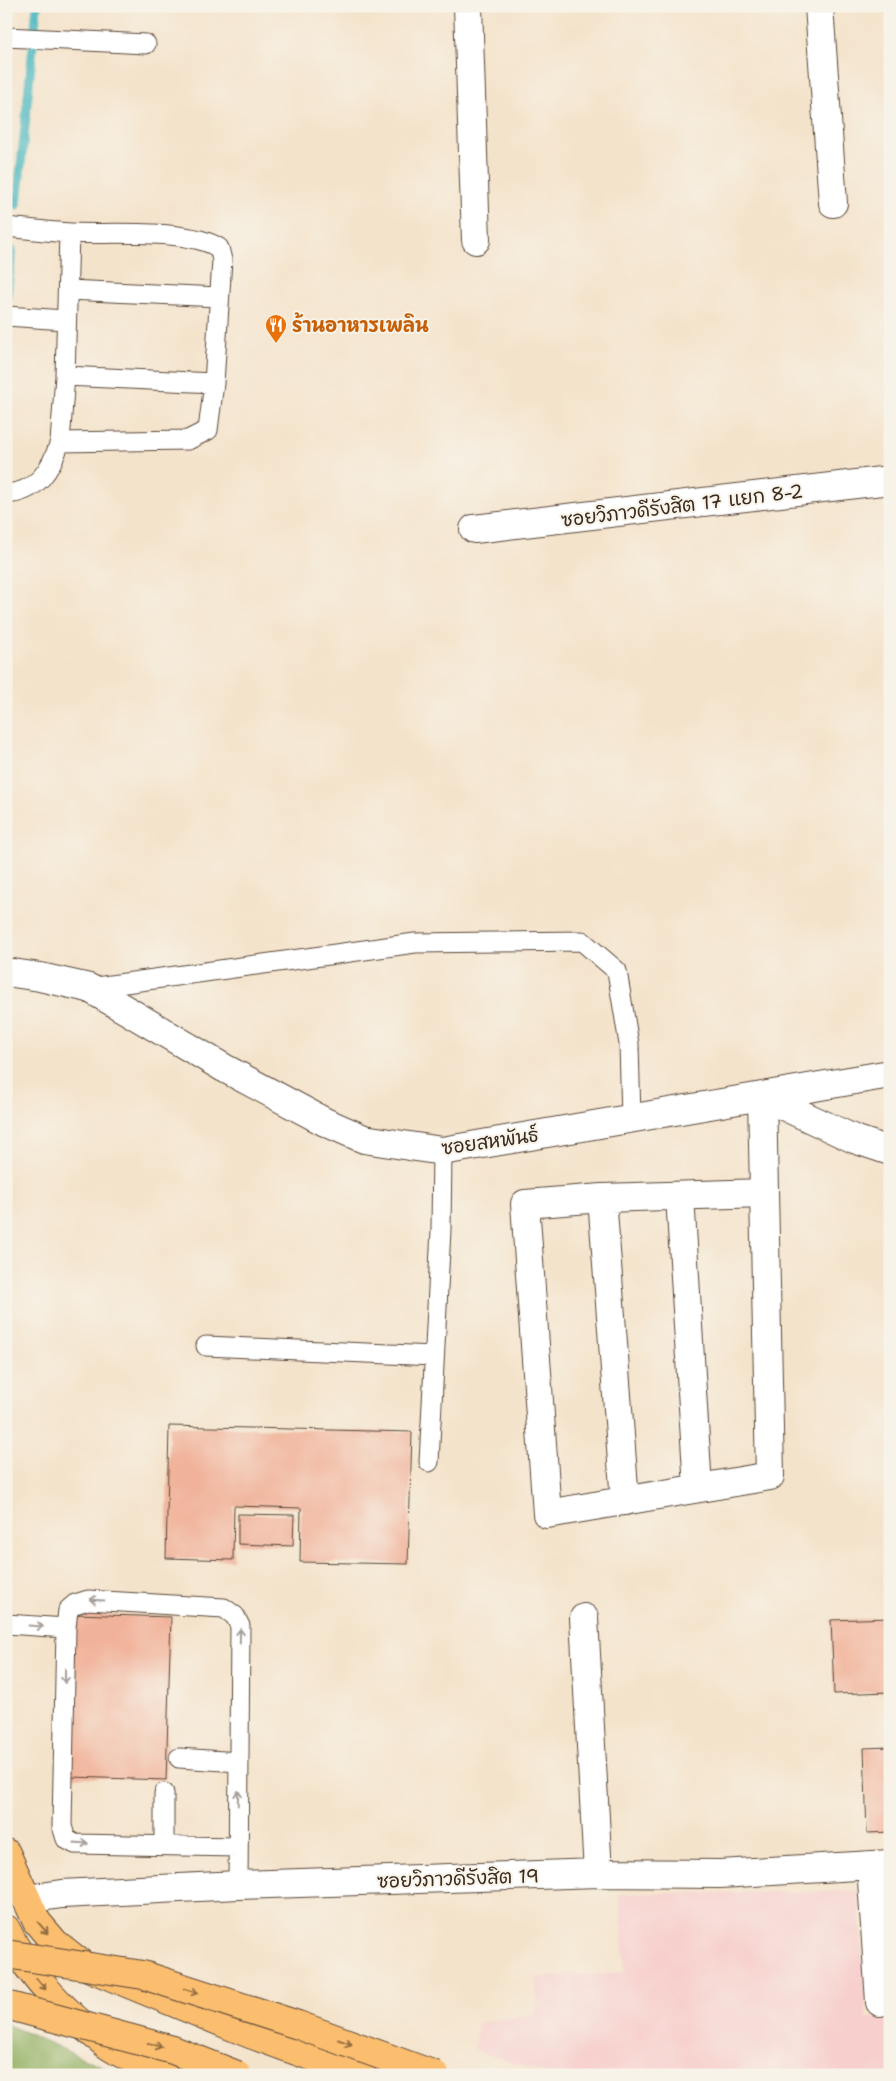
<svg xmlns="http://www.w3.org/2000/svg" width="896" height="2081" font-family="'Shantell Sans','Playpen Sans Thai',sans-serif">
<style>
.built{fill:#f7d0ce}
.forest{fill:#92b062;stroke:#666d40}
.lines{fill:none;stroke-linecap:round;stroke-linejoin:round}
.stream{stroke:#47b6be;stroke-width:9}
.building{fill:#f1b29a}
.lane-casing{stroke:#574638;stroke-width:21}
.street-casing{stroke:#574638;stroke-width:30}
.primary-casing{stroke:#574638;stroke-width:30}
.lane{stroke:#fff;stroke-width:19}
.street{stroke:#fff;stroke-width:28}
.primary{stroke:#fbbd6e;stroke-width:28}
.primary-bridge-casing{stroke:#574638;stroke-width:30;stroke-linecap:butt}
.primary-bridge{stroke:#fbbd6e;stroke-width:28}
.oneway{stroke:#a79f9a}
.oneway2{stroke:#916c42}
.labels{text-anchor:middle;stroke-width:4;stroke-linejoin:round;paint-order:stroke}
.food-label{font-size:19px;font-weight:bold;fill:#c56008;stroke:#f7f3e8;text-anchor:start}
.street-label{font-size:19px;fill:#3b2a1e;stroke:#f7f3e8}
</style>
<rect width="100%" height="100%" fill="#f7f3e8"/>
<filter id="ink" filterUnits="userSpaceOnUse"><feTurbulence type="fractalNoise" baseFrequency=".02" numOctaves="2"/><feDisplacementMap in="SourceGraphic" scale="10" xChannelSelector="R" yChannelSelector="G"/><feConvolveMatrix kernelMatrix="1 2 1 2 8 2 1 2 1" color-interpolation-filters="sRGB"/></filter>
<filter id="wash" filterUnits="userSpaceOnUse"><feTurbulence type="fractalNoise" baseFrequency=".0096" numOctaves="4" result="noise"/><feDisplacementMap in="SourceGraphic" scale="20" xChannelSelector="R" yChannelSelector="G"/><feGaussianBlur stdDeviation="1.12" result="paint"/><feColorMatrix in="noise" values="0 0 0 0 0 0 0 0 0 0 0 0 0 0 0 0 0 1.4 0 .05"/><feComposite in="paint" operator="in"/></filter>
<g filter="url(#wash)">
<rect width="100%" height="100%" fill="#f4e3cb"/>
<!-- built -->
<path class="built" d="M858 1891 867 2018 890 2017V2075H550L474 2050 478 2023 536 2013 537 1977 625 1972 619 1894Z"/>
<!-- forest -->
<path class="forest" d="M6 2024 122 2075H6Z"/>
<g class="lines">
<!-- stream -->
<path class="stream" d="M17 205 37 6
M7 297 12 250"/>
</g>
<g id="blocks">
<!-- building -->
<path class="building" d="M169 1426 412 1432 408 1564 300 1562 301 1508 234 1506 233 1560 166 1558Z
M238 1514 294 1515 293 1546 238 1544Z
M74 1614 171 1617 166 1780 70 1777Z
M890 1618V1692L834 1694 831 1620Z
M890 1747V1832L867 1833 864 1748Z"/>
</g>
</g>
<g filter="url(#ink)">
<use href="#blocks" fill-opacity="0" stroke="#574638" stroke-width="1"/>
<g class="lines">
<!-- lane casing -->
<g class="lane-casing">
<path id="lane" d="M6 37 146 44
M6 227C28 229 50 232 71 233 109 235 189 228 219 248L222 260 214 383 208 430 188 440 60 442C51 469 38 492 6 494
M68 290 219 297
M6 316 65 320
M65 376 214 383
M60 442 65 376 69 233
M89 988 415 943 582 941 617 971 629 1044 631 1118
M206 1346 434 1356
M429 1462 441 1230 442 1151
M6 1624 66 1628
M179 1758 239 1762
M164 1845V1793
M237 1847 75 1844 66 1839 62 1826 66 1628 68 1610 75 1604 88 1600 224 1608 235 1616 240 1626 238 1885"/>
</g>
<!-- street casing -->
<g class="street-casing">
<path id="street" d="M468 6 476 240
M819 6 833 203
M474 529 890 480
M6 972 40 977 89 988 224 1068 325 1122 364 1139 442 1151 890 1074
M764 1193 602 1198 525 1204 547 1514 770 1476 762 1096 854 1139 890 1151
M680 1196 698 1488
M602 1198 625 1501
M584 1618 598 1873
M871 1865 880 2002
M26 1899 62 1894 238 1885 598 1873 720 1874 890 1864"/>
</g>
<!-- primary casing -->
<g class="primary-casing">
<path id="primary" d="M6 1853 37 1922 55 1943 83 1965 250 2034 362 2075
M6 1929C28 1976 65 2013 106 2044 123 2056 145 2065 164 2075"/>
</g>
<!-- lane -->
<use href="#lane" class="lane"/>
<!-- street -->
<use href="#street" class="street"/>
<!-- primary -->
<use href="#primary" class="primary"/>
<!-- primary-bridge casing -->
<g class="primary-bridge-casing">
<path id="primary-bridge" d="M6 1954 143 1975 298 2025 435 2075
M6 2005 173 2050 237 2075"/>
</g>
<!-- primary-bridge -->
<use href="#primary-bridge" class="primary-bridge"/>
</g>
<!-- one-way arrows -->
<defs><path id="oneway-shaft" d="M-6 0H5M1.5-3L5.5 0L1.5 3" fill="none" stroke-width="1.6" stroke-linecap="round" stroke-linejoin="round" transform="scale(1.25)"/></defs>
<g class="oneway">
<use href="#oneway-shaft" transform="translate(97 1600) rotate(-177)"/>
<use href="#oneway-shaft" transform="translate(36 1626) rotate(4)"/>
<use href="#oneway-shaft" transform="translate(240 1636) rotate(-89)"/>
<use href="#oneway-shaft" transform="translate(65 1676) rotate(91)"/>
<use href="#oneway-shaft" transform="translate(238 1798) rotate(-88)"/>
<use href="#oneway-shaft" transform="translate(81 1843) rotate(4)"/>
</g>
<g class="oneway2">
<use href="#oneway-shaft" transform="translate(43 1928) rotate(49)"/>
<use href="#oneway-shaft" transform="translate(41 1984) rotate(51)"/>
<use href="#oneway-shaft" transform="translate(191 1991) rotate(18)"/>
<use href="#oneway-shaft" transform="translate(345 2042) rotate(20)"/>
<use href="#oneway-shaft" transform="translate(155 2045) rotate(15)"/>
</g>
</g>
<!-- icons -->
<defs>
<g id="restaurant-pin" transform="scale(1.125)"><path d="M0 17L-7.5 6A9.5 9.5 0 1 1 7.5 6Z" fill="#e8710a" stroke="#f7f3e8"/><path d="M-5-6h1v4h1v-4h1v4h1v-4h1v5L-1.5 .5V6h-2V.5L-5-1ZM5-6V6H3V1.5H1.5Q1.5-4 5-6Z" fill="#fff"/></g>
</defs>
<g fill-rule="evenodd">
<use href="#restaurant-pin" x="276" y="325"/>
</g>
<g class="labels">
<!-- food labels -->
<g class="food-label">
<text x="292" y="332">ร้านอาหารเพลิน</text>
</g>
<!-- street labels -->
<g class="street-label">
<text transform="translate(682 505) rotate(-7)" y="7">ซอยวิภาวดีรังสิต 17 แยก 8-2</text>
<text transform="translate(490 1141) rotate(-8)" y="7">ซอยสหพันธ์</text>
<text transform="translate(458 1878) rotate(-2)" y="7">ซอยวิภาวดีรังสิต 19</text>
</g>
</g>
<!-- margin -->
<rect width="896" height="2081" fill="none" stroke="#f7f3e8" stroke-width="25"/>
</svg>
